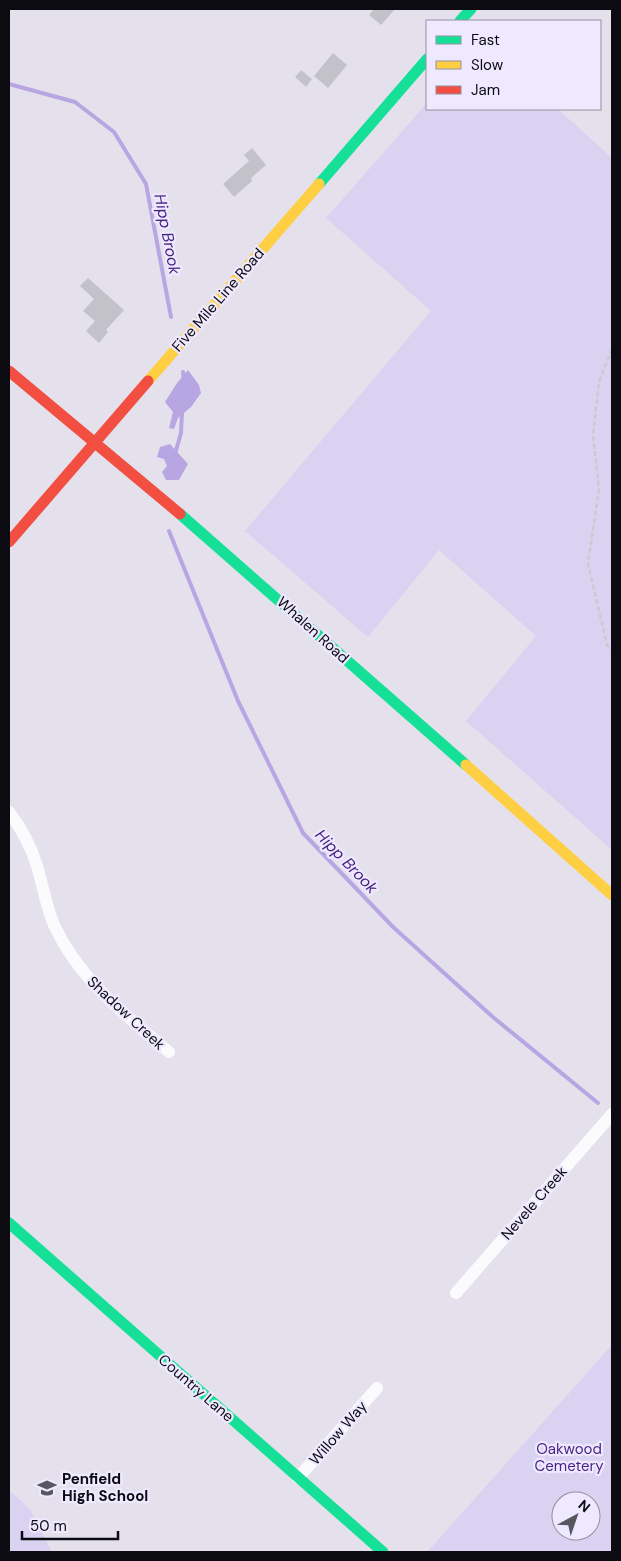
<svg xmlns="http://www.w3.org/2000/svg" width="621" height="1561" font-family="'DM Sans',sans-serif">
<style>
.green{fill:#dad2f1;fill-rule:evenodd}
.water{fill:#b8a6e3}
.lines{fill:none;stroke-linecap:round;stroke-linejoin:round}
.stream{stroke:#b8a6e3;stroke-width:4}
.building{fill:#c3c1ca}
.path{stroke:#cbcbce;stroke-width:2.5;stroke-dasharray:5 2.5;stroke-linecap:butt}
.street{stroke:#fbfafc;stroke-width:12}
.fast{stroke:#16e098;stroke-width:11}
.slow{stroke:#ffcf43;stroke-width:11}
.jam{stroke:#f24e42;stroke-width:11}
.labels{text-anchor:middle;stroke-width:4.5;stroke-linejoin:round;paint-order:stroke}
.street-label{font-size:15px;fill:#0d0b12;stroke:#eee9ff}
.park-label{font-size:15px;fill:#4c2686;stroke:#eee9ff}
.poi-label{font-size:15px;font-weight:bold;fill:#0d0b12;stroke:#eee9ff;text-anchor:start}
.water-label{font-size:16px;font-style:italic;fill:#482181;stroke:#eee9ff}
</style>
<rect width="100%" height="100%" fill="#e4e1ed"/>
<!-- green -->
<path class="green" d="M427 103V109H558L612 158V850L466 721 536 636 439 550 368 637 245 531 431 311 326 218Z
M612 1345V1552H427ZM561 1501H591V1531H561Z
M9 1490 30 1509 52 1552H9Z"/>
<!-- water -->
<path class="water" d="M188 370 199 385 201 393 191 407 178 418 174 429 169 428 173 412 165 402 177 383Z
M170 444 188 464 179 480H166L162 472 167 466 164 459 157 457 160 447Z"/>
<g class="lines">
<!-- stream -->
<path class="stream" d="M9 84 75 102 114 132 146 184 171 317
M183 372 184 380
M175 454 181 433 182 412
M169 531 238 701 303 833 393 927 494 1018 598 1103"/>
</g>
<!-- building -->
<path class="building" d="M374 9H395L381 25 369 15Z
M333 53 347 65 328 88 314 76Z
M301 70 312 79 306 87 295 77Z
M252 148 266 165 251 178 252 181 234 197 223 184 249 161 244 155Z
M88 278 124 310 106 330 108 332 99 343 86 331 95 321 83 311 94 299 80 286Z"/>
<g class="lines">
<!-- path -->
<path class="path" d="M612 349 599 382 593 435 599 489 588 564 607 645 612 651"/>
<!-- street -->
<path class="street" d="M9 812C22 829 31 846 37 866 43 886 46 906 54 925 79 979 125 1015 169 1052
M456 1293 612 1114
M298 1478 377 1388"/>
<!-- fast -->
<path class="fast" d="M460 21 471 9
M319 184 427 59
M180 514 466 765
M9 1223 383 1552"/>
<!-- slow -->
<path class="slow" d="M148 381 319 184
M466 765 612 895"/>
<!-- jam -->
<path class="jam" d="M9 371 180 514
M9 542 148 381"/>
</g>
<!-- icons -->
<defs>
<g id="school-bare" transform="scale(1.5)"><path d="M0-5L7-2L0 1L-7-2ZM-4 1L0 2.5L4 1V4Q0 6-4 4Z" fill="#58565f" stroke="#eee9ff" stroke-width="2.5" paint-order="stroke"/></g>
</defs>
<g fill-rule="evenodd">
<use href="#school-bare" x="47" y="1488"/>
</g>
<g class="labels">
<!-- street labels -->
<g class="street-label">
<text transform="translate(218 300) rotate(-49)" y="5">Five Mile Line Road</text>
<text transform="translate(313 630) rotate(42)" y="5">Whalen Road</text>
<text transform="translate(126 1013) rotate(43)" y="5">Shadow Creek</text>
<text transform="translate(534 1203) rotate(-49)" y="5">Nevele Creek</text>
<text transform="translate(196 1388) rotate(41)" y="5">Country Lane</text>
<text transform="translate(338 1433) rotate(-49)" y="5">Willow Way</text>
</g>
<!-- park labels -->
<g class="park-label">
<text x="569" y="1454">Oakwood<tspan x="569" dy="17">Cemetery</tspan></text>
</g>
<!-- poi labels -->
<g class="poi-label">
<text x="62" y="1484">Penfield<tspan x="62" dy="17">High School</tspan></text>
</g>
<!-- water labels -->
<g class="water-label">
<text transform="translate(168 234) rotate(79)" y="6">Hipp Brook</text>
<text transform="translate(347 861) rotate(46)" y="6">Hipp Brook</text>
</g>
</g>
<!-- border -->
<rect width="621" height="1561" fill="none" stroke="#0d0b12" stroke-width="20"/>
<!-- legend -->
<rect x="426" y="20" width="175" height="90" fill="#eee9ff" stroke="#9490a0"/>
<rect x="436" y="36" width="25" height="8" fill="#16e098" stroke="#9490a0"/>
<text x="471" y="45" font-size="15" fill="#0d0b12">Fast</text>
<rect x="436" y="61" width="25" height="8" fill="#ffcf43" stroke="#9490a0"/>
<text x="471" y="70" font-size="15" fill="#0d0b12">Slow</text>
<rect x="436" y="86" width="25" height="8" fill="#f24e42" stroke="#9490a0"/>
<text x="471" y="95" font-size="15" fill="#0d0b12">Jam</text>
<!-- north arrow -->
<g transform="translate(576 1516) rotate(40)"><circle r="24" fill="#eee9ff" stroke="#9490a0"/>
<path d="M0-4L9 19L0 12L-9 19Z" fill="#58565f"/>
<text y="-8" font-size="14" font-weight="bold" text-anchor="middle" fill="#0d0b12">N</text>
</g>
<!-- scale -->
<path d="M22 1531v8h96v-8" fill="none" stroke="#0d0b12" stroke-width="2.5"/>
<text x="30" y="1531" font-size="15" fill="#0d0b12" stroke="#eee9ff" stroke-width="4" paint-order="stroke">50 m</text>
</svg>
